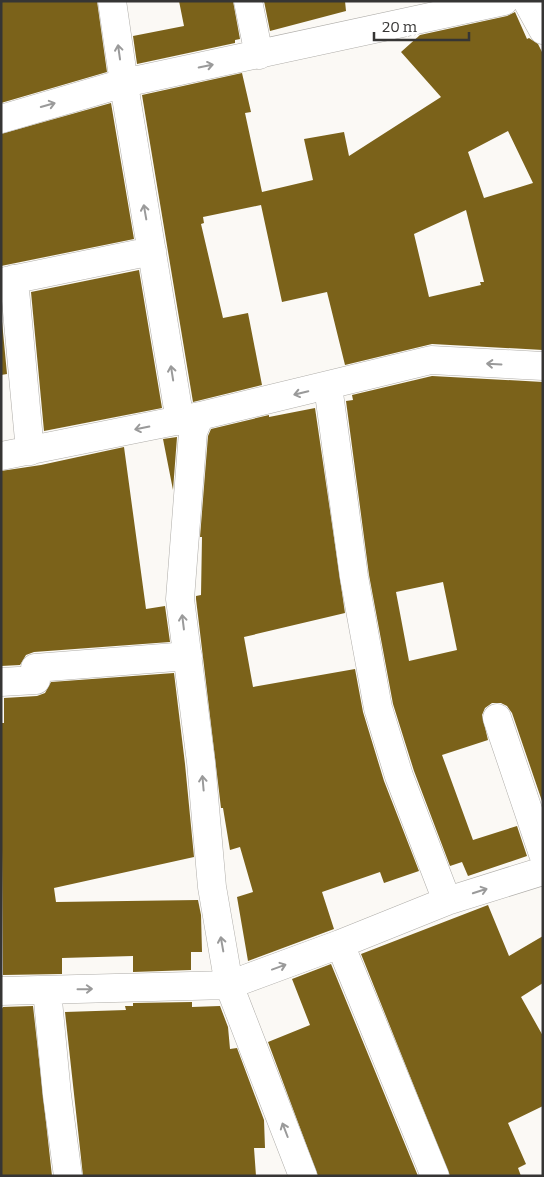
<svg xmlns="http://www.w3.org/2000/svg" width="544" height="1177" font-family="Bitter,serif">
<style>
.building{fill:#7b621a;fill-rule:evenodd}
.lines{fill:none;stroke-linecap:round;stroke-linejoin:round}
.minor-casing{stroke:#afada9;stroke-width:29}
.minor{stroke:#fff;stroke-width:28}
.oneway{stroke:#9a9a9a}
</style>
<rect width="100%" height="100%" fill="#fbf9f5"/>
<!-- building -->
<path class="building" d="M1 1H97L107 72 1 103Z
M179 1H233L240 39 235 40V43L137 64 133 36 184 26Z
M264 1H345L346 11 270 31Z
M515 12 527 39 529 38 538 44 543 54V350L432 344 345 365 327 292 282 302 261 205 203 217 204 223 201 224 223 318 248 313 262 385 193 402 142 95 242 73 251 112 245 113 262 192 313 180 304 139 344 132 349 156 441 97 401 52 420 35 507 16ZM508 131 533 183 484 198 468 152ZM466 210 484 282H480L481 285 429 297 414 234Z
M111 103 134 239 1 266V134Z
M139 270 162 408 44 431 31 292Z
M1 311 7 374 1 375Z
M432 376 543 382V804L512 713 507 706 501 703H492L485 708 482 715 488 740 442 755 473 840 517 826 527 856 468 876 462 862 450 866 414 771 393 704 369 575 346 401 353 400 352 395ZM443 582 457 650 409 661 396 592Z
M315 408 345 613 244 637 253 687 355 669 363 712 384 781 419 871 384 883 380 872 322 892 334 929 248 961 237 897 253 892 240 847 230 850 223 808H221L196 599V596L201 595 202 537H200L208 436 211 429 269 415V417Z
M177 437 173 490 163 439Z
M124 447 146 609 165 606 170 642 34 652 26 655 20 665 1 666V471L41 465Z
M174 673 185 764 194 857 54 888 56 902 198 900 201 915 202 952H191V970L133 972V956L62 958V974L3 975 1 723H4V698L37 696 45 693 51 682Z
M488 905 509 956 543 936V983L521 997 543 1036V1106L508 1123 526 1164 518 1168 521 1176H450L361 954Z
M331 964 418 1176H318L268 1042 310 1025 292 979Z
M192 1002V1007L220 1006 228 1027 230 1049 237 1048 264 1120 265 1148H254L256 1176H83L65 1012 126 1010 125 1006H133V1003Z
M33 1006 52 1176H1V1010L3 1007Z"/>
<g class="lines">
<!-- minor casing -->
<g class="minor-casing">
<path id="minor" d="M112 1 126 97 180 421
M248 1 259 55
M527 1 543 30
M1 119 124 83 504 1
M14 279 30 451
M1 282 152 251
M328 386 354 577 378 708 399 776 447 901
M200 416 193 432 180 599 201 762 212 887 229 985 303 1176
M1 456 200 416 431 360 543 366
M1 682 36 680 35 668 188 656
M497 718 543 854
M340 944 435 1176
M47 990 57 1095 68 1176
M1 991 229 985 340 944 447 901 543 871"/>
</g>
<!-- minor -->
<use href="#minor" class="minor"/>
</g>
<!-- one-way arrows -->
<defs><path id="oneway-shaft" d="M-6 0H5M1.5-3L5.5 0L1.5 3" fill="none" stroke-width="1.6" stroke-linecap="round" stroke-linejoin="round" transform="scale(1.25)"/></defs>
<g class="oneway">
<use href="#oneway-shaft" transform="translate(119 52) rotate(-98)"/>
<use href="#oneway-shaft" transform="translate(206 66) rotate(-12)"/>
<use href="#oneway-shaft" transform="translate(48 105) rotate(-16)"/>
<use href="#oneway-shaft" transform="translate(145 212) rotate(-100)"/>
<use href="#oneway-shaft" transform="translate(494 364) rotate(-177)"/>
<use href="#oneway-shaft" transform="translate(172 373) rotate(-99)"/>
<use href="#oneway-shaft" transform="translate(301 393) rotate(167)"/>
<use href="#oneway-shaft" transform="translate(142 428) rotate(169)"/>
<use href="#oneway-shaft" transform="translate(183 622) rotate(-97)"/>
<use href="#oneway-shaft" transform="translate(203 783) rotate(-95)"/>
<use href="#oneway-shaft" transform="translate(480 891) rotate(-18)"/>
<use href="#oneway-shaft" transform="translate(222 944) rotate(-100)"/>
<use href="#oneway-shaft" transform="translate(279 967) rotate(-20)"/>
<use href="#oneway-shaft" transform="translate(85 989) rotate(-1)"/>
<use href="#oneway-shaft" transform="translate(285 1130) rotate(-111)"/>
</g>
<!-- border -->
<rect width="544" height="1177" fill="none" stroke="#363534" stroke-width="5"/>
<!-- scale -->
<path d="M374 32v8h95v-8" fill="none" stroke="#363534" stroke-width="2.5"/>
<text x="382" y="32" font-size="15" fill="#363534" stroke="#ffffff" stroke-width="4" paint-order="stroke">20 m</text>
</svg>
